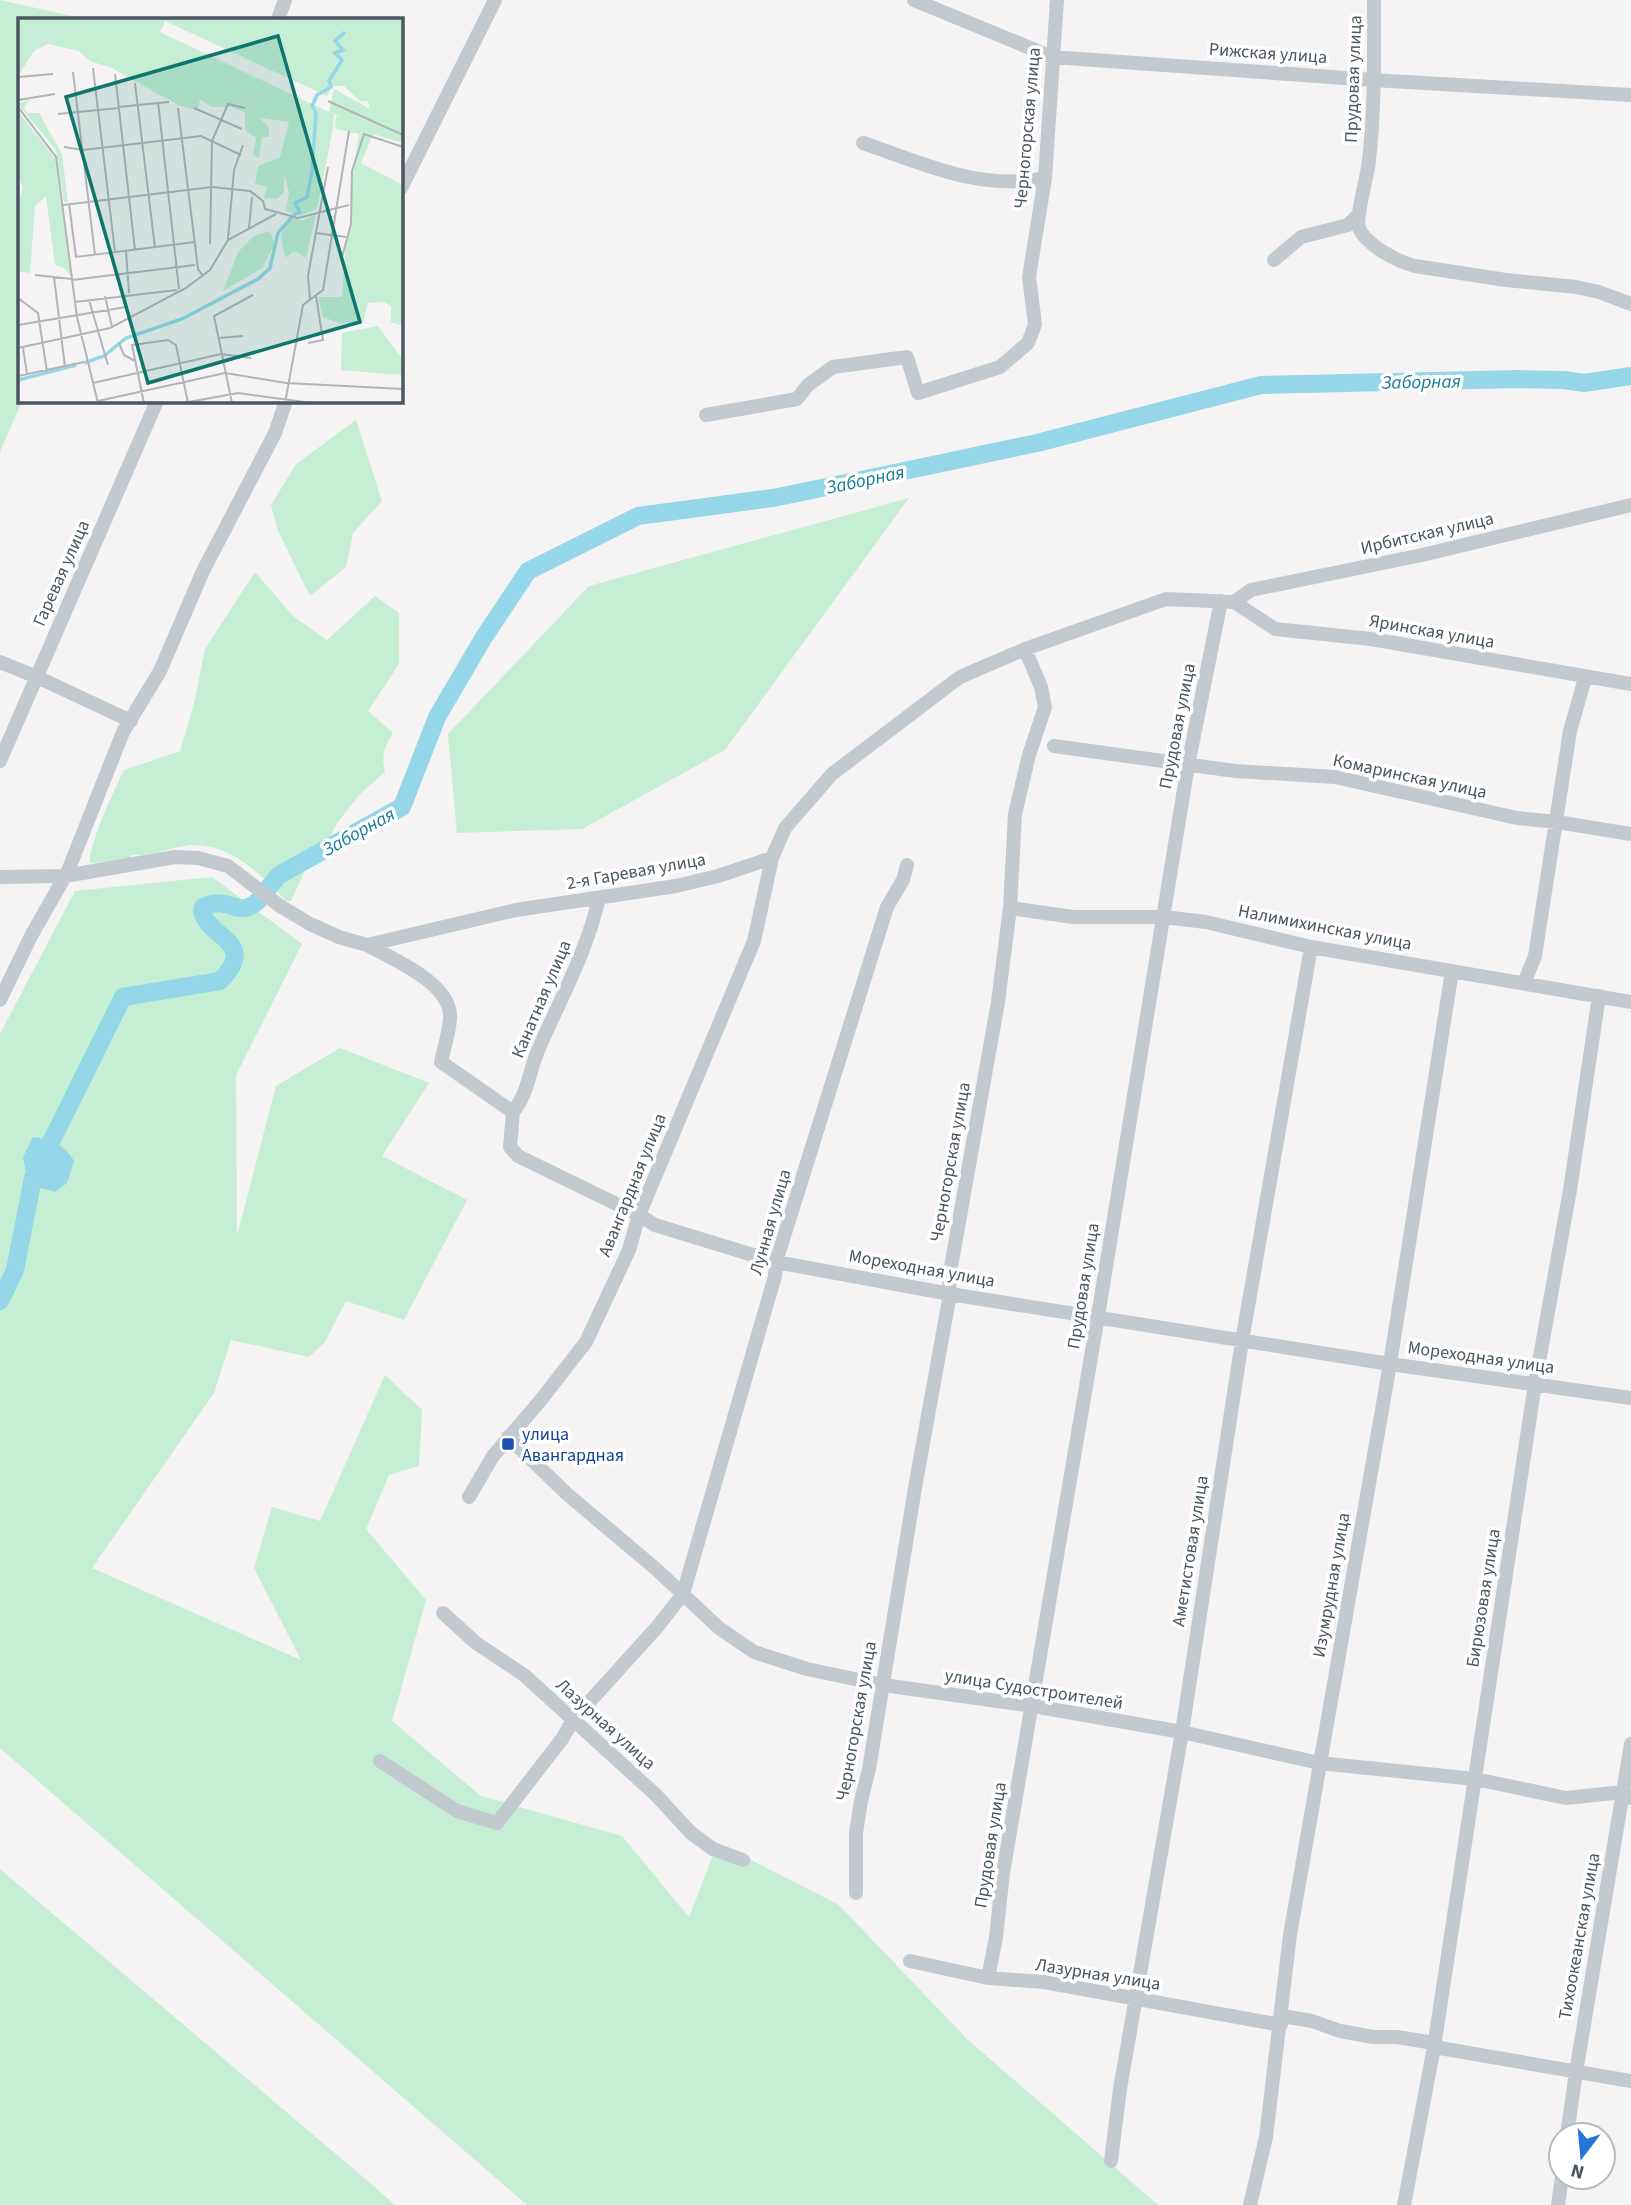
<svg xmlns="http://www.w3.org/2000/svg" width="1631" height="2205" font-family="'Source Sans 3',sans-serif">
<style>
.green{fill:#c5eed5}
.water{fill:#95d7e8}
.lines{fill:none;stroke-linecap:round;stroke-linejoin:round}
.river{stroke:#95d7e8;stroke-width:18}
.minor{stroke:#c2cad0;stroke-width:14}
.transit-dot{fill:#1a4fb4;stroke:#fff;stroke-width:2.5}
.labels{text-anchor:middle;stroke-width:7;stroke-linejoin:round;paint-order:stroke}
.street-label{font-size:18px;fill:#4b565f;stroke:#fff}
.transit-label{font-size:18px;fill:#164399;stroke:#fff;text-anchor:start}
.water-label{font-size:19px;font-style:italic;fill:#157d9a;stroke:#fff}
.inset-river{fill:none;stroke:#95d7e8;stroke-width:3.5}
.inset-road{fill:none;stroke:#b1b4b8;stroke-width:2}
.view{fill:#0f766e;fill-opacity:0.15;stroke:#0f766e;stroke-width:3.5}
.inset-edge{fill:none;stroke:#4b565f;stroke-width:3.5}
</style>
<rect width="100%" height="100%" fill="#f5f3f3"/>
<!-- green -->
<path class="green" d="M0 0 85 19H19V401H22L0 452Z
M356 420 382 501 353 533 346 567 310 596 278 531 271 505 296 464Z
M909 498 725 750 582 829 457 833 448 734 589 586Z
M255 572 293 616 327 640 375 596 399 613V664L368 711 393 733C384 748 381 755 385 772L361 793 337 823 319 858 305 871 291 901H286C264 877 232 845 195 845 180 845 163 852 147 855 142 856 137 854 131 855L129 861 90 863C88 845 115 789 124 770L180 751 194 704 205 649Z
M212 877 302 944 236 1075 237 1236 276 1086 340 1048 429 1083 382 1156 467 1200 404 1320 346 1301 325 1342 309 1357 231 1340 214 1393 92 1568 301 1660 254 1568 272 1507 320 1521 385 1375 422 1410 419 1466 389 1475 366 1529 426 1600 392 1721 481 1796 622 1836 689 1917 718 1843 839 1905 967 2039 1158 2205H527L0 1748V1034L75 891Z
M0 1869 363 2177 395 2205H0Z"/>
<!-- water -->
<path class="water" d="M33 1137C51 1139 65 1145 74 1161L67 1183 55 1192 28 1184 23 1157Z"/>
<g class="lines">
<!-- river -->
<path class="river" d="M269 887 279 875 402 807 437 717 484 637 528 571 638 516 773 498 885 475 1037 443 1261 385 1518 379 1564 380 1584 383 1631 376
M0 1301 15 1270 33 1178 123 997 220 981C259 941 209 940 202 911L203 907C230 894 236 920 258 901"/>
<!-- minor -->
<path class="minor" d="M914 0 1052 57 1373 80 1631 95
M1374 0C1374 53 1375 108 1369 160 1368 175 1355 218 1359 228 1366 245 1398 262 1415 266L1506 280 1576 287 1599 292 1631 304
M278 19 285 0
M863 143C925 164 979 191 1045 178
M401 188 495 0
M1274 260 1301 237 1348 225 1357 216
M706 415 797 399 808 385 833 367 907 357 918 393 1000 367 1028 343 1033 330 1035 324 1029 277 1045 178 1057 0
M1234 602 1251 590 1422 555 1631 505
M1234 602 1275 629 1371 639 1631 684
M0 662 37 677 131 721
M1054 746 1235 771 1335 777 1517 818 1557 822 1631 834
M0 761 157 401
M0 877 65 876 175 857 198 858 228 866 280 906 310 924 339 937 367 945 516 910 676 886 718 876 772 858
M1010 908 1073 917H1163L1206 922 1311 947 1631 1002
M367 945C393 959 453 984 450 1019 449 1033 444 1048 441 1062L513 1112
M1524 983 1535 956 1570 731 1585 678
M0 1000 31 936 68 871 123 732 160 671 203 571 275 433 286 401
M513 1112 510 1147 518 1156 639 1215 655 1225 776 1262 950 1294 1390 1364 1631 1398
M513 1112C529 1092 529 1070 539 1048 561 998 587 951 599 898
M508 1437 567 1494 656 1569 719 1628 754 1652 807 1669 883 1685 1033 1706 1182 1732 1319 1763 1475 1779 1566 1798 1623 1792 1631 1798
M469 1497 493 1456 540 1401 586 1342 629 1250 639 1215 754 941 772 858 785 828 832 774 960 677 1025 649 1166 599 1234 602
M443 1613 476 1643 524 1675 656 1795 691 1833 713 1849 743 1860
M380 1761 457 1811 497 1823 562 1739 573 1720 658 1626 683 1594 775 1276 776 1262 887 907 903 880 907 865
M856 1893V1833L861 1801 869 1769 916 1482 950 1294 949 1278 998 1002 1010 908 1015 814 1029 755 1045 707 1041 687 1025 649
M910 1961 988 1978 1044 1982 1281 2025
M988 1978 996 1937 1003 1873 1098 1316 1188 765 1221 601
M1282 2016 1312 2021 1340 2031 1373 2037H1397L1434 2043
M1434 2047 1631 2081
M1567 2135 1576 2072 1631 1744
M1111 2161 1120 2089 1182 1732 1242 1341 1311 947
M1250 2205 1266 2137 1290 1935 1390 1364 1452 971
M1404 2205 1434 2047 1535 1384 1570 1190 1599 996
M1558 2205 1562 2177"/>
</g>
<!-- markers -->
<rect class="transit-dot" x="501" y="1437" width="14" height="14" rx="3.5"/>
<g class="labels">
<!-- street labels -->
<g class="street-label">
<text transform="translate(1268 53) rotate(4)" y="6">Рижская улица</text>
<text transform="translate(1353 79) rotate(-88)" y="6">Прудовая улица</text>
<text transform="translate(1027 128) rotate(-85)" y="6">Черногорская улица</text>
<text transform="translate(1427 533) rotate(-13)" y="6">Ирбитская улица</text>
<text transform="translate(61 573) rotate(-66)" y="6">Гаревая улица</text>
<text transform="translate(1432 631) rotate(10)" y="6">Яринская улица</text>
<text transform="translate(1177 726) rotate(-79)" y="6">Прудовая улица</text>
<text transform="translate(1410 776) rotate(12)" y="6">Комаринская улица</text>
<text transform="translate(636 871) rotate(-10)" y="6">2-я Гаревая улица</text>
<text transform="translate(1325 927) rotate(11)" y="6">Налимихинская улица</text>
<text transform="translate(541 999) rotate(-67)" y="6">Канатная улица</text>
<text transform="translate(950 1162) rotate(-80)" y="6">Черногорская улица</text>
<text transform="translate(632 1185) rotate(-68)" y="6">Авангардная улица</text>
<text transform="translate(770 1222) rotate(-74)" y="6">Лунная улица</text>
<text transform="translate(922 1268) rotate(10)" y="6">Мореходная улица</text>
<text transform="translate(1083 1286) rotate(-81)" y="6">Прудовая улица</text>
<text transform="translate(1481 1357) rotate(8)" y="6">Мореходная улица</text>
<text transform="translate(1190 1551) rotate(-81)" y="6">Аметистовая улица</text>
<text transform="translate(1331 1585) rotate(-80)" y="6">Изумрудная улица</text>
<text transform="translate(1483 1598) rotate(-81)" y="6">Бирюзовая улица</text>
<text transform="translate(1034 1689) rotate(9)" y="6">улица Судостроителей</text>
<text transform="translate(856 1721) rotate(-80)" y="6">Черногорская улица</text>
<text transform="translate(606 1724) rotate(42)" y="6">Лазурная улица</text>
<text transform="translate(990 1845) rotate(-81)" y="6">Прудовая улица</text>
<text transform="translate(1579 1936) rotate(-80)" y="6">Тихоокеанская улица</text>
<text transform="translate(1098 1974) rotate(9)" y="6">Лазурная улица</text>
</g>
<!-- transit labels -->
<g class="transit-label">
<text x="522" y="1440">улица<tspan x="522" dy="21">Авангардная</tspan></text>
</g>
<!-- water labels -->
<g class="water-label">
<text transform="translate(1421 381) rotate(-1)" y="7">Заборная</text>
<text transform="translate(865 479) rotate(-12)" y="7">Заборная</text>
<text transform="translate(358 831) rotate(-29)" y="7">Заборная</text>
</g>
</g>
<!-- overview -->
<g transform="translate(18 18)">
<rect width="385" height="385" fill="#f5f3f3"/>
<path d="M0 0H385V125L355 116 343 145 385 167V308L373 304V289L367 284 350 285 345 304 321 305 305 299 300 279H324L328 222 334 209 332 177 341 116 317 111 318 98 325 100 311 94 316 97 315 110 299 191 282 198 268 193 271 174 266 156V174L259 181 246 180 249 168 237 166 240 148 262 139 271 104 242 100 251 110V119H244L241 140 235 137 238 120 227 112V95L213 89H193L182 81 180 92 162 88 94 50 72 43 61 33 30 26 16 33 0 58ZM147 3 309 78 314 68H326L342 83H350L352 91 316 71 311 94 142 14ZM11 82 6 89 9 95H21L44 136 50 184H46L38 132 0 86ZM0 93 37 141 53 259 48 251 37 247 28 178 17 188 12 255 0 253V185L5 171 0 157ZM298 196 288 240 276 233 267 240 263 218 271 198 285 202ZM252 213 257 226 244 250 205 273 220 234 236 218ZM360 308 385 342V357L323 352 324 315Z" fill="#c5eed5" fill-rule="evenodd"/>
<path class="inset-river" d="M275 197 282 194 277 185 289 179 294 153 298 95 294 88 299 77 313 69 311 63 324 42 317 35 325 32 317 23 327 14M66 345 86 338 108 320 164 301 240 261 252 250 260 215 274 199M0 362 58 347"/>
<path class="inset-road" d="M75 50 97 234M55 54 77 237M97 56 117 232M0 59 35 56M117 65 137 230M0 82 37 76M310 83 385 117M140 84 161 271M0 89 38 139 59 299 80 385M100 89 151 84M160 90 180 251 185 258M176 90 224 111M80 92 101 90M40 96 80 92M46 129 65 132 183 118 223 137M51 186 58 239 177 224M45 187 194 169 232 173 245 183 247 191 280 200 331 187M231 210 234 179M298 215 328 219M210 221 216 152 225 127M192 226 194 123 210 86 227 90M108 233 111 275M324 239 333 206 334 153 346 116 385 129M17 257 54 261M36 259 47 349M54 262 177 247M87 278 94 309M0 280 20 295 29 354M292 281 290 258 310 149M71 282 90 347M57 284 159 272M0 307 108 289M200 320 225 318M101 325 106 337 117 343M290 325 305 322 298 278M0 330 92 310 168 270 192 252 210 222 258 196M5 330 9 356M0 358 66 344M75 365 203 336 233 340M80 383 207 355 268 365 385 371M126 385 114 327 150 322 158 327 170 385M165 385 220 375 294 385M214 385 196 298 235 277M267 385 285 287 305 272 331 113"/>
<path class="view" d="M260 18 342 304 130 365 48 79Z"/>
<rect width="385" height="385" class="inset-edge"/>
</g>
<!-- north arrow -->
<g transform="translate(1582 2156) rotate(196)"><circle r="33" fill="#ffffff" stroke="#b7bbbf" stroke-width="2"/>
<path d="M0-5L12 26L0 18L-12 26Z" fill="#2574dc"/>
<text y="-10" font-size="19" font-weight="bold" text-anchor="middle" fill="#4b565f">N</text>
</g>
</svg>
